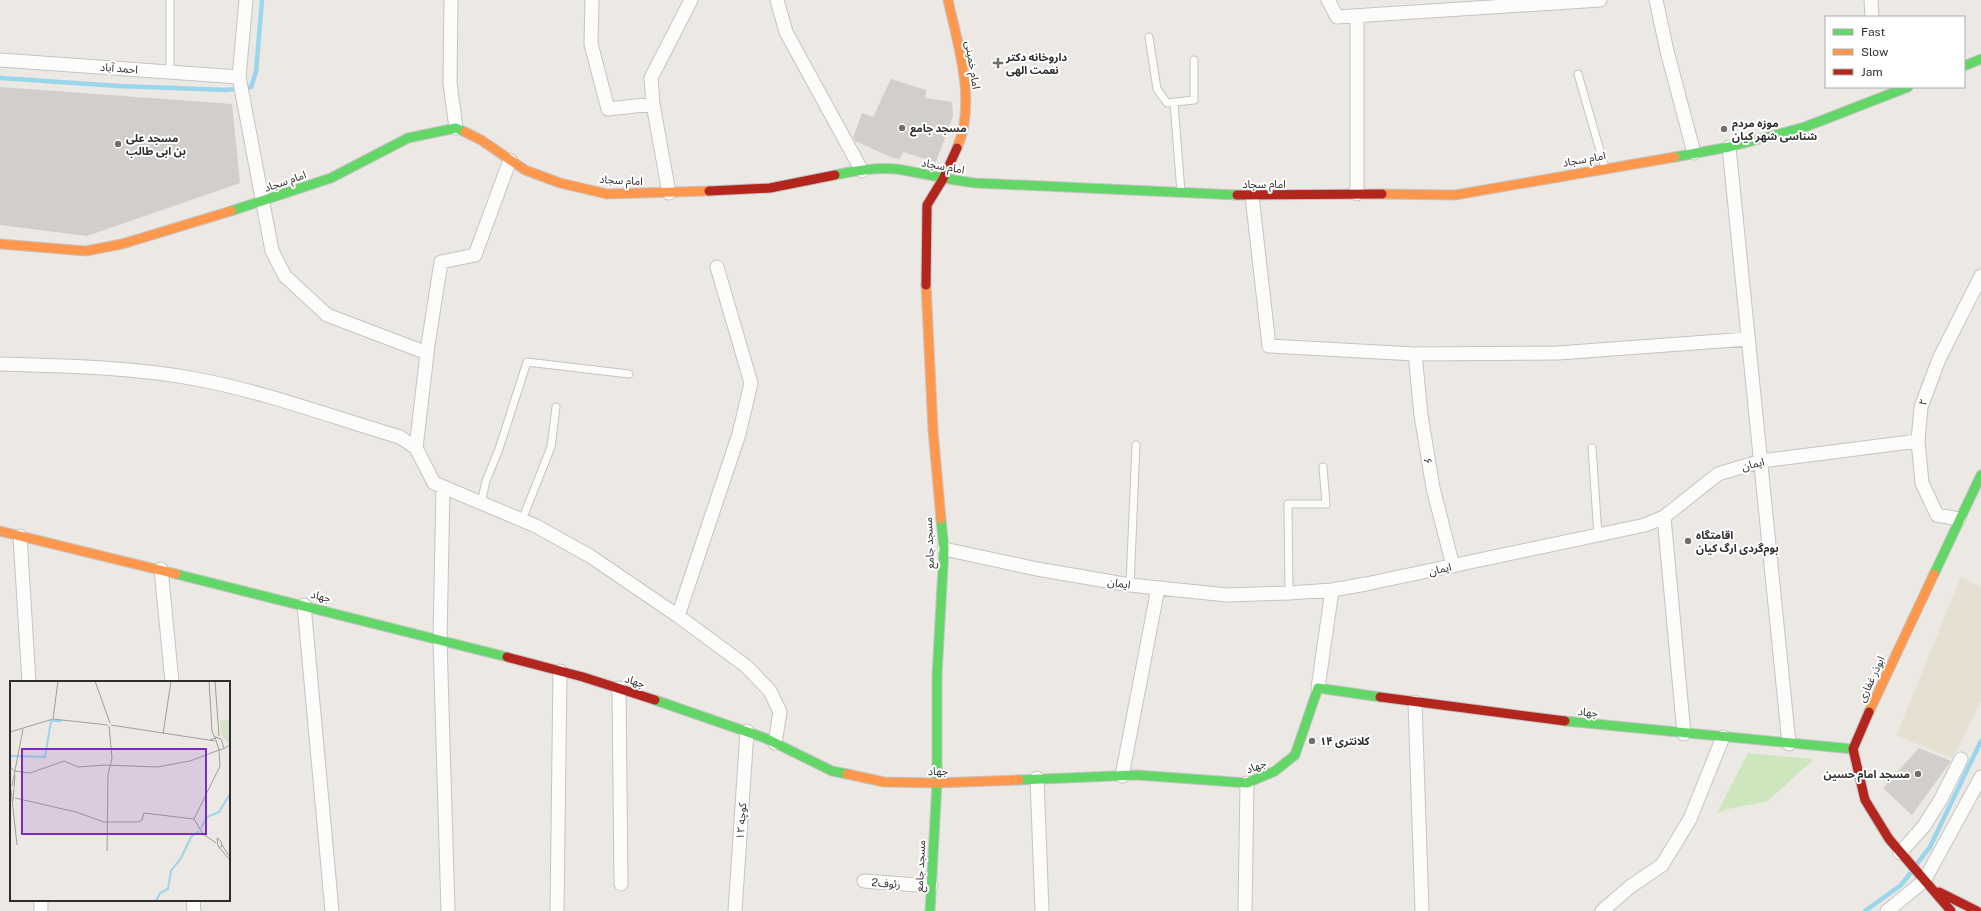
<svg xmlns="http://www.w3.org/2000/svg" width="1981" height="911" font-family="'Public Sans','Noto Sans Arabic',sans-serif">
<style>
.education{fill:#e6e0d3}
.green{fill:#cee6be}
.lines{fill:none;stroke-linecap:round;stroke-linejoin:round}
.stream{stroke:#99d6ec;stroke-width:4.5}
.building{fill:#d1cecb}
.lane-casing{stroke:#c5c4c5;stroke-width:9}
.street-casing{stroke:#c5c4c5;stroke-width:15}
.fast-casing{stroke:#c5c4c5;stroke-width:11}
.slow-casing{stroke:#c5c4c5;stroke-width:11}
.jam-casing{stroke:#c5c4c5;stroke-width:11}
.lane{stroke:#fcfcfb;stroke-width:7}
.street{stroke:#fcfcfb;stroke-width:13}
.fast{stroke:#63d668;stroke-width:9}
.slow{stroke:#ff974d;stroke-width:9}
.jam{stroke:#b3261e;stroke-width:9}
.poi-dot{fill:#706f6e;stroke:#fff;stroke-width:1.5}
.labels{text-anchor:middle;stroke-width:4;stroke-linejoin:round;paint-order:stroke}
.poi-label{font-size:11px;font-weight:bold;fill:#2e2e2e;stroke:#fff;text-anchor:start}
.street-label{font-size:11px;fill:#2e2e2e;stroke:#fff}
.inset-river{fill:none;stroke:#99d6ec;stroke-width:2}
.inset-road{fill:none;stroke:#a09e9b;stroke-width:1}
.view{fill:#7b2cbf;fill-opacity:0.15;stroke:#7b2cbf;stroke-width:2}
.inset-edge{fill:none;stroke:#2e2e2e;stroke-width:2}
</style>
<rect width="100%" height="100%" fill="#ece8e4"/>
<!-- education -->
<path class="education" d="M1961 577 1981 587V701L1953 758 1896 736Z"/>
<!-- green -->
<path class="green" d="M1748 753 1814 759 1768 801 1728 809 1717 813Z"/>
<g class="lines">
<!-- stream -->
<path class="stream" d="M0 78 119 86 227 90 251 87 256 72 262 0
M1916 865 1930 847 1981 741
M1865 911 1901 885 1912 871"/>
</g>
<!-- building -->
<path class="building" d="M891 79 926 90 925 98 952 102 953 116 936 162 903 152 900 159 893 158 855 141 853 138 862 113 873 117Z
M0 87 232 104 240 183 87 236 0 225Z
M1919 748 1951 761 1912 815 1883 788Z"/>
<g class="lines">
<!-- lane casing -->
<g class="lane-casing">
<path id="lane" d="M170 0V72
M1149 37 1157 89 1167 103 1194 100V60
M1578 74 1605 168
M1174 103 1181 192
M1592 448 1598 535
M481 503 486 481 499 449 527 362 629 374
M522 520 551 447 556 407
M1130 585 1136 445
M1289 593 1288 504H1326L1323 467"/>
</g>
<!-- street casing -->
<g class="street-casing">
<path id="street" d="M246 0 239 77 272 251 285 276 327 315 427 353
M451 0 450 83 456 128
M592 0 591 44 608 109 653 104
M777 0 786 32 862 171
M1328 0 1337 17 1600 0
M1656 0 1667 51 1694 153
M1871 0 1872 17
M1357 16V194
M0 60 239 77
M1729 147 1789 744
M669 193 653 104 651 78 691 0
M1252 196 1269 346 1415 354 1558 353 1748 339
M1415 354 1421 415 1433 488 1453 566
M0 364C65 366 132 367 196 379 266 392 332 417 400 437L416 448 434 483 536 526 590 556 678 616 746 666 770 691 780 712 775 743
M416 448 428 345 441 262 475 255 510 160
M443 488 440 640 448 911
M1664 517 1684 734
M1959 519 1937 515 1922 483 1918 441 1921 407 1939 359 1981 276
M20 536 29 682
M944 549 1037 569 1130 585 1227 595 1289 593 1332 590 1366 584 1645 525 1664 517 1718 474 1761 461 1918 441
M161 569 172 682
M304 605 332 911
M678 616 739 434 751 383 717 267
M619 688 621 884
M1318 688 1332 590
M1415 702 1422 911
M1122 776 1158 588
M1037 778 1042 911
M1900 853 1924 826 1941 799 1961 759
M864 881 931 886
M41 900V911
M193 900 194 911
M557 911 560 671
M735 911 747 731
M1245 911 1247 783
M1602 911 1631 886 1662 865 1690 819 1723 737
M1887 911 1924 881 1981 777"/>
</g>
<!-- fast casing -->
<g class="fast-casing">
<path id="fast" d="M1964 66 1981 59
M1675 157 1729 147 1805 127 1908 87
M835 175C852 171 879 167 896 169 923 173 949 180 976 183L1237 195
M231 211 331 178 408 138 456 128 465 132
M176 574 507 657
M1934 574 1981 475
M655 700 765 738 832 771 847 774
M1565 721 1853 749
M1019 780 1137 775 1247 783 1275 771 1295 755 1318 688 1380 697
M930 911 937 783V675L944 549 941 519"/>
</g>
<!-- slow casing -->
<g class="slow-casing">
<path id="slow" d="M948 0C958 45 977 103 957 148
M465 132 481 140 525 170 560 183 607 194 709 191
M1382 194 1455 195 1675 157
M0 244 86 251 122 244 231 211
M926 285 933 430 941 519
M0 531 176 574
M1869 712 1934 574
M847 774 884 782 937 783 1019 780"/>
</g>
<!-- jam casing -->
<g class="jam-casing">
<path id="jam" d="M709 191 770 188 835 175
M1237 195 1382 194
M926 285 927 205 943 179 957 148
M507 657 583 677 655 700
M1380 697 1565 721
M1869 712 1853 749 1865 800 1889 839 1951 911
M1939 892 1977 911"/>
</g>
<!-- lane -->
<use href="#lane" class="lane"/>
<!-- street -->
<use href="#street" class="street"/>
<!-- fast -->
<use href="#fast" class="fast"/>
<!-- slow -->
<use href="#slow" class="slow"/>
<!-- jam -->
<use href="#jam" class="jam"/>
</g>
<!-- markers -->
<g class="poi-dot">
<path d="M996 57h4v4h4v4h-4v4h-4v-4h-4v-4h4z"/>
<circle cx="902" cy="128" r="4"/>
<circle cx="1724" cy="129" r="4"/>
<circle cx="118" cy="144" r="4"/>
<circle cx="1688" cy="541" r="4"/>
<circle cx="1312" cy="741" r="4"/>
<circle cx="1918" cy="774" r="4"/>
</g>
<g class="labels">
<!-- poi labels -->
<g class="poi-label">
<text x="1006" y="61">داروخانه دکتر<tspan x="1006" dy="13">نعمت الهی</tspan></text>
<text x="1732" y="127">موزه مردم<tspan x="1732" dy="13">شناسی شهر کیان</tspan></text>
<text x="910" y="132">مسجد جامع</text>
<text x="126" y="142">مسجد علی<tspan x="126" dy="13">بن ابی طالب</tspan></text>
<text x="1696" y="539">اقامتگاه<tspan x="1696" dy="13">بوم‌گردی ارگ کیان</tspan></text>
<text x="1320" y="745">کلانتری ۱۴</text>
<text x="1910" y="778" text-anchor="end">مسجد امام حسین</text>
</g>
<!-- street labels -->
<g class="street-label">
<text transform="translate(973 65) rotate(81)" y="4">امام خمینی</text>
<text transform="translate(119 68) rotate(4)" y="4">احمد آباد</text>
<text transform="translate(1584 159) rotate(-10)" y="4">امام سجاد</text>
<text transform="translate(943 166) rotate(10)" y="4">امام سجاد</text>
<text transform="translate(621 180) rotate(3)" y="4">امام سجاد</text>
<text transform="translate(285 181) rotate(-19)" y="4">امام سجاد</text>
<text x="1264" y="188">امام سجاد</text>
<text transform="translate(1923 402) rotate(-72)" y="4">۲</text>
<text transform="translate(1428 461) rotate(80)" y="4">۶</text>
<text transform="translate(1753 464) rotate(-14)" y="4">ایمان</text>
<text transform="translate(929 543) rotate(-92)" y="4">مسجد جامع</text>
<text transform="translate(1440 569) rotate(-13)" y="4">ایمان</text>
<text transform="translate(1119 583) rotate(9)" y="4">ایمان</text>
<text transform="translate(321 596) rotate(14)" y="4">جهاد</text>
<text transform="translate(1871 679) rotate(-65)" y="4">ابوذر غفاری</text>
<text transform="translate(635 681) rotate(18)" y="4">جهاد</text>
<text transform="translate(1588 712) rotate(6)" y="4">جهاد</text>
<text transform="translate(1256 766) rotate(-21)" y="4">جهاد</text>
<text transform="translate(938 771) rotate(-1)" y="4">جهاد</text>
<text transform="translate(741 821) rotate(-86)" y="4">کوچه ۱۲</text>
<text transform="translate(920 866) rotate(-87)" y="4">مسجد جامع</text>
<text transform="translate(886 883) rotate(4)" y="4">رئوف2</text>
</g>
</g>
<!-- overview -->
<g transform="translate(10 681)">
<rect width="220" height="220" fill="#ece8e4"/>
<path d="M219 35H220V62H218L211 53 210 40 219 39Z" fill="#d8e0cc"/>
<path class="inset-river" d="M0 75 35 76 41 40H52M191 147 197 136 209 131 220 113M146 220 150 212 158 208 161 190 171 177 181 156 189 150"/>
<path class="inset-road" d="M85 0 100 42M199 0 202 50 205 57 200 59M205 0 209 55M43 38 48 0M101 44 205 60M0 51 43 38 98 44M153 53 161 0M214 67 211 58 205 56 209 69 213 68 220 64M0 86 5 90 20 92 54 80 68 86 95 84 147 86 180 80 209 69 210 85 184 138 193 153 206 162M2 105 13 48M4 107 5 94M1 109 7 164M5 117 66 131 94 141H128L132 139 134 132 184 138M3 120 4 108M212 164 220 176M209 167 212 165 211 160 207 157 208 165 220 179M97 170 98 93 102 77 99 45"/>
<path class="view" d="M12 68H196V153H12Z"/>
<rect width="220" height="220" class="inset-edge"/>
</g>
<!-- legend -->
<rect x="1825" y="16" width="140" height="72" fill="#ffffff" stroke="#ababab"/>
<rect x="1833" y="29" width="20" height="6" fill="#63d668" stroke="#ababab"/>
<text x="1861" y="36" font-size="12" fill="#2e2e2e">Fast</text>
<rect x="1833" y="49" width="20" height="6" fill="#ff974d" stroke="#ababab"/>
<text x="1861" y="56" font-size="12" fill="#2e2e2e">Slow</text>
<rect x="1833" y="69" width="20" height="6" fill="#b3261e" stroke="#ababab"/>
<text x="1861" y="76" font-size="12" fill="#2e2e2e">Jam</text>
</svg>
